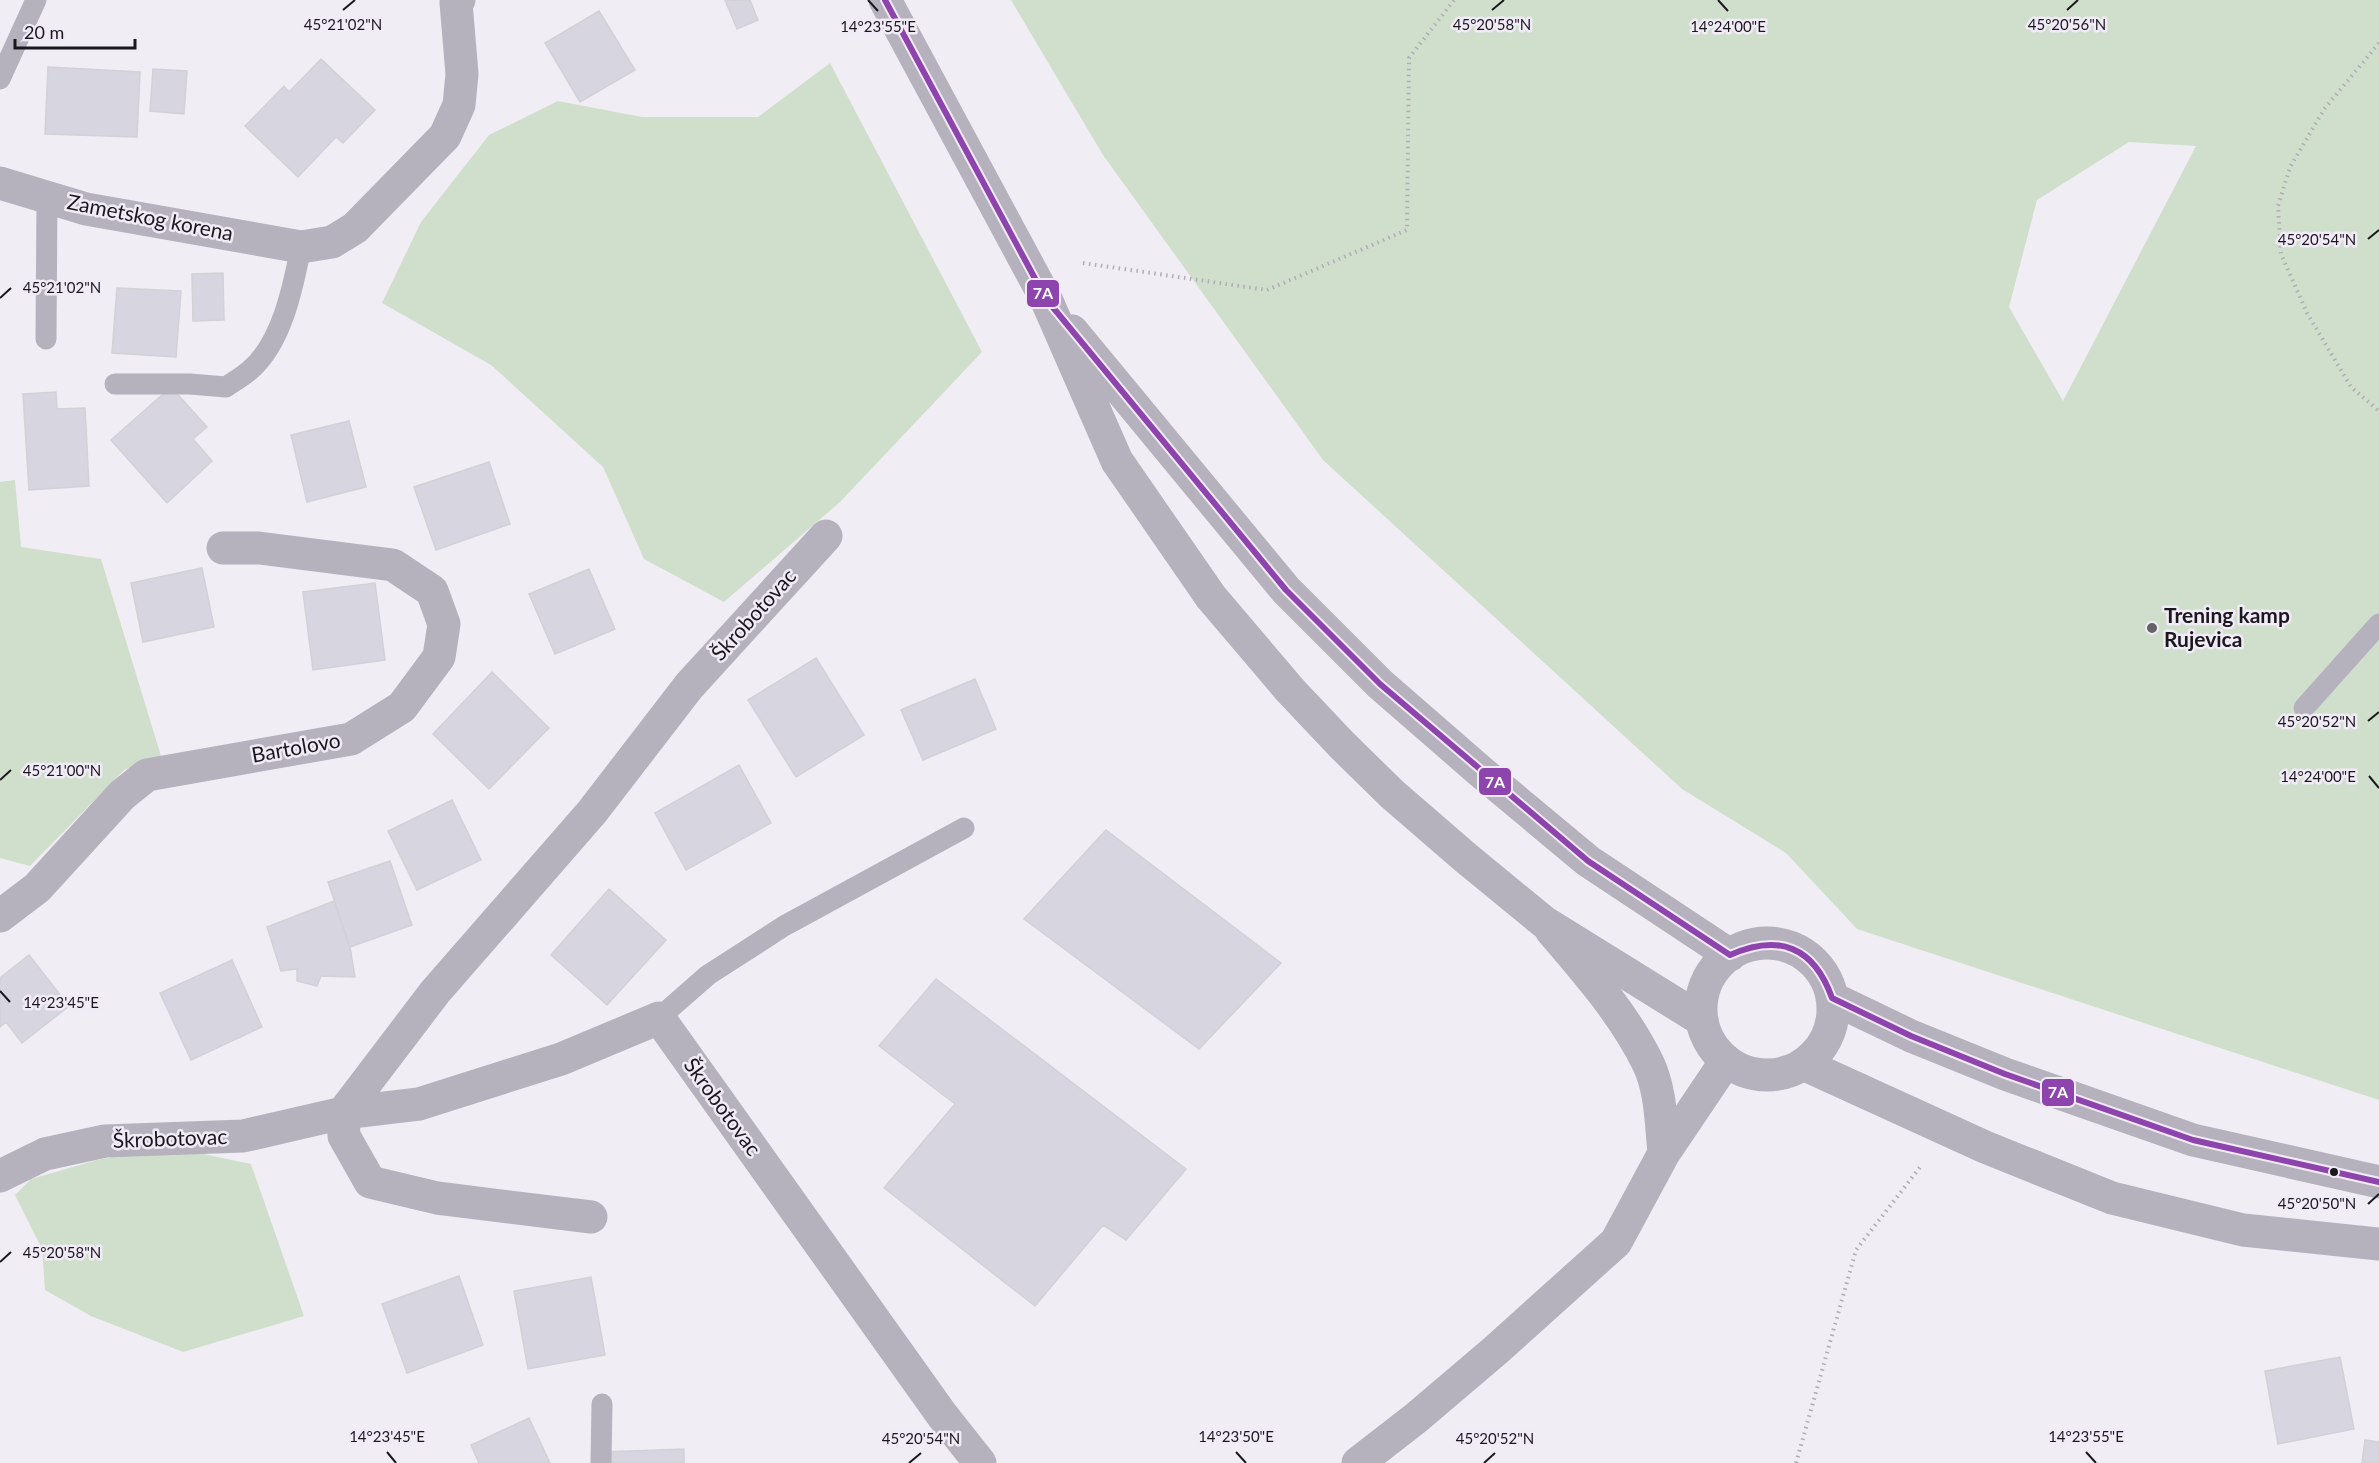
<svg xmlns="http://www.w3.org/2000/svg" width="2379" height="1463" font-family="Lato,sans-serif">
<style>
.green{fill:#d0dfcc;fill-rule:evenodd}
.building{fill:#d7d6e0;stroke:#d2d1d6;stroke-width:1.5}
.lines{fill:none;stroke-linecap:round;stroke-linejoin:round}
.path{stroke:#b0adb6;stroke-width:4;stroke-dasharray:1.5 4.5;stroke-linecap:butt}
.lane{stroke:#b5b2be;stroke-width:21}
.street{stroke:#b5b2be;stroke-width:33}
.secondary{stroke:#b5b1bd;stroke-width:33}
.bus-1-casing{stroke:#f1eaf7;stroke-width:10}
.bus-1{stroke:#8e44ad;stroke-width:6}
.ticks{fill:none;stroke:#1b181d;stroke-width:2}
.poi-dot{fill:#666368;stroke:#f1eaf7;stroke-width:2}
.bus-dot{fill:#1b181d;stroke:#f1eaf7;stroke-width:2}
.labels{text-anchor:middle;stroke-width:5;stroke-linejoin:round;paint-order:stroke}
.street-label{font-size:21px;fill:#1b181d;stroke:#f1eaf7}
.poi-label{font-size:21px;font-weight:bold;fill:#1b181d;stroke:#f1eaf7;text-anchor:start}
.ticks-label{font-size:15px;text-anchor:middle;fill:#1b181d;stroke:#f1eaf7;stroke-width:5;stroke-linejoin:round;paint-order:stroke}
.line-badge{stroke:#f1eaf7;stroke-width:2}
.badge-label{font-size:16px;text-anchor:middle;font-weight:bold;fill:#fff}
</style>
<rect width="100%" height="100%" fill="#f1edf4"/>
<!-- green -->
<path class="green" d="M1011 0H2379V1100L1857 929 1786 853 1682 789 1323 460 1103 155ZM2129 142 2196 146 2063 401 2009 307 2037 200Z
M830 63 982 352 840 502 724 602 644 559 603 467 491 365 382 303 421 222 489 135 558 101 642 117H758Z
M15 480 21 547 101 559 161 756 124 770 30 866 0 858V482Z
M165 1146 251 1164 304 1316 183 1352 91 1316 45 1290 42 1249 15 1195 31 1179 97 1160Z"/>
<!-- building -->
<path class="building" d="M725 0H750L758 20 737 29Z
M599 11 635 70 580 102 545 43Z
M321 59 375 110 343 143 336 137 298 177 245 126 284 86 289 92Z
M48 67 140 72 137 137 45 134Z
M153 69 187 71 184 114 150 111Z
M223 273 224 320 193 321 192 274Z
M117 288 181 291 176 357 112 353Z
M171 387 207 427 193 439 212 461 167 503 111 440Z
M56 392 57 409 85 408 89 486 29 490 23 394Z
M349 421 366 487 307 502 291 435Z
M489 462 510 524 436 550 414 487Z
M202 568 214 627 143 642 131 583Z
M589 569 615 629 555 654 529 594Z
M375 583 385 660 313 670 303 592Z
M816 658 864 735 796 777 748 700Z
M492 672 549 728 489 789 433 734Z
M975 679 996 729 923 760 901 710Z
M739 765 771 823 686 870 655 813Z
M452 800 481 860 417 890 388 831Z
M1106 830 1281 963 1199 1049 1024 919Z
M390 861 412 925 350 947 328 882Z
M609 889 666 940 607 1005 551 955Z
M334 901 350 947 355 977 321 976 317 986 297 981V969L281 971 267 927Z
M29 955 69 1006 22 1043 6 1022 0 1027V978Z
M232 960 262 1027 191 1060 160 993Z
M936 979 1186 1169 1126 1240 1103 1225 1035 1306 884 1188 955 1104 879 1046Z
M459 1276 483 1345 407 1373 382 1304Z
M591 1277 605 1355 528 1369 514 1291Z
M2340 1357 2354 1429 2278 1444 2265 1371Z
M529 1418 550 1463H479L471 1445Z
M2365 1440 2379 1442V1463H2362Z
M684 1449V1463H603V1452Z"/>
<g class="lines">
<!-- path -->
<path class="path" d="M2379 43 2325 108 2290 167 2278 206 2281 254 2307 313 2351 387 2379 411
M1083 263 1267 290 1407 230 1409 58 1454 0
M1796 1463 1856 1250 1921 1166"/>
<!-- lane -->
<path class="lane" d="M0 79 36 0
M46 339 47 197
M115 384H190L226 387C233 382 242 377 249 371 282 344 293 287 301 247
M2304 708 2379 624
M659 1018 708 975 784 926 964 828
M601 1463 602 1404"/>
<!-- street -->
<path class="street" d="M0 183 86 209 301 247 332 242 355 228 445 136 459 105 462 74 456 3 459 0
M0 916 37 888 122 795 147 775 351 739 402 707 439 657 444 624 432 591 393 565 259 548H223
M1551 930C1586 971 1624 1014 1648 1063 1661 1090 1661 1123 1664 1153
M0 1176 45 1154 105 1141 243 1136 343 1113 419 1104 561 1059 659 1018 942 1415 980 1463
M591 1217 437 1198 370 1182 344 1136 343 1113 435 992 592 812 689 686 826 536
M1358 1463 1416 1418 1496 1350 1616 1242 1664 1153 1726 1061"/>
<!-- secondary -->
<path class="secondary" d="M885 0 1046 299 1117 461 1211 597 1290 690 1342 745 1392 794 1466 858 1544 922 1702 1020
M1072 331 1286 590 1380 684 1480 771 1588 861 1730 955
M1701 1009a66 66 0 1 1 132 0a66 66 0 1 1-132 0Z
M1832 998 1911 1036 2005 1074 2193 1140 2379 1182
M1803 1064 1985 1147 2112 1198 2243 1230 2379 1244"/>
<!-- bus-1 casing -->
<g class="bus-1-casing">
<path id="bus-1" d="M885 0 1046 299 1286 590 1380 684 1588 861 1730 955C1779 933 1814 947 1832 998L1911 1036 2005 1074 2193 1140 2379 1182"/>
</g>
<!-- bus-1 -->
<use href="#bus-1" class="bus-1"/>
</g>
<!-- ticks -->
<path class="ticks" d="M868 0 878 11M1718 0 1728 11M343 10 355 0M1492 10 1504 0M2067 10 2078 0M2368 239 2379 230M0 298 11 288M2368 721 2379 712M2369 776 2379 788M0 780 11 770M0 991 10 1002M2368 1204 2379 1194M0 1262 11 1252M387 1452 396 1463M1236 1452 1246 1463M2086 1452 2096 1463M909 1463 921 1453M1484 1463 1495 1453"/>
<!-- markers -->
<circle class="poi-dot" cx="2152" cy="628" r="6"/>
<circle class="bus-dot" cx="2334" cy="1172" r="5"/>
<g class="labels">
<!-- street labels -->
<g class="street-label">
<text transform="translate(150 218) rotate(11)" y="7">Zametskog korena</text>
<text transform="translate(754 615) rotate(-48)" y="7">Škrobotovac</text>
<text transform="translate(296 748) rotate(-10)" y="7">Bartolovo</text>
<text transform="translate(722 1107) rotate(54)" y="7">Škrobotovac</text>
<text transform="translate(170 1139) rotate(-2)" y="7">Škrobotovac</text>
</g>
<!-- poi labels -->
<g class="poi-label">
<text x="2164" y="623">Trening kamp<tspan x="2164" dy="24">Rujevica</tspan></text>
</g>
</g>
<g class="ticks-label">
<text x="343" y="30">45°21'02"N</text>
<text x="1492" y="30">45°20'58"N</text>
<text x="2067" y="30">45°20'56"N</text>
<text x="1728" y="32">14°24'00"E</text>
<text x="878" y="32">14°23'55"E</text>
<text x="2317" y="245">45°20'54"N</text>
<text x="62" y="293">45°21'02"N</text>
<text x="2317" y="727">45°20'52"N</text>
<text x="62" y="776">45°21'00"N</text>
<text x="2318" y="782">14°24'00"E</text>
<text x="61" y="1008">14°23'45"E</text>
<text x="2317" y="1209">45°20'50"N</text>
<text x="62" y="1258">45°20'58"N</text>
<text x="387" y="1442">14°23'45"E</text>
<text x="1236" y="1442">14°23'50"E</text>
<text x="2086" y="1442">14°23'55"E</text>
<text x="921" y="1444">45°20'54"N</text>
<text x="1495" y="1444">45°20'52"N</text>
</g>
<g class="line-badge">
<rect x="1026" y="279" width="34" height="29" rx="6" fill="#8e44ad"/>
<rect x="1478" y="767" width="34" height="29" rx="6" fill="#8e44ad"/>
<rect x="2041" y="1078" width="34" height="29" rx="6" fill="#8e44ad"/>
</g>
<g class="badge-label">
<text x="1043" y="299">7A</text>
<text x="1495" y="788">7A</text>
<text x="2058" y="1098">7A</text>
</g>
<!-- scale -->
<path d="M15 39v9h120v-9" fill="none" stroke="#1b181d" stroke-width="3"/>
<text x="24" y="39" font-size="18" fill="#1b181d" stroke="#f1eaf7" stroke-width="4.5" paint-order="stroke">20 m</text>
</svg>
